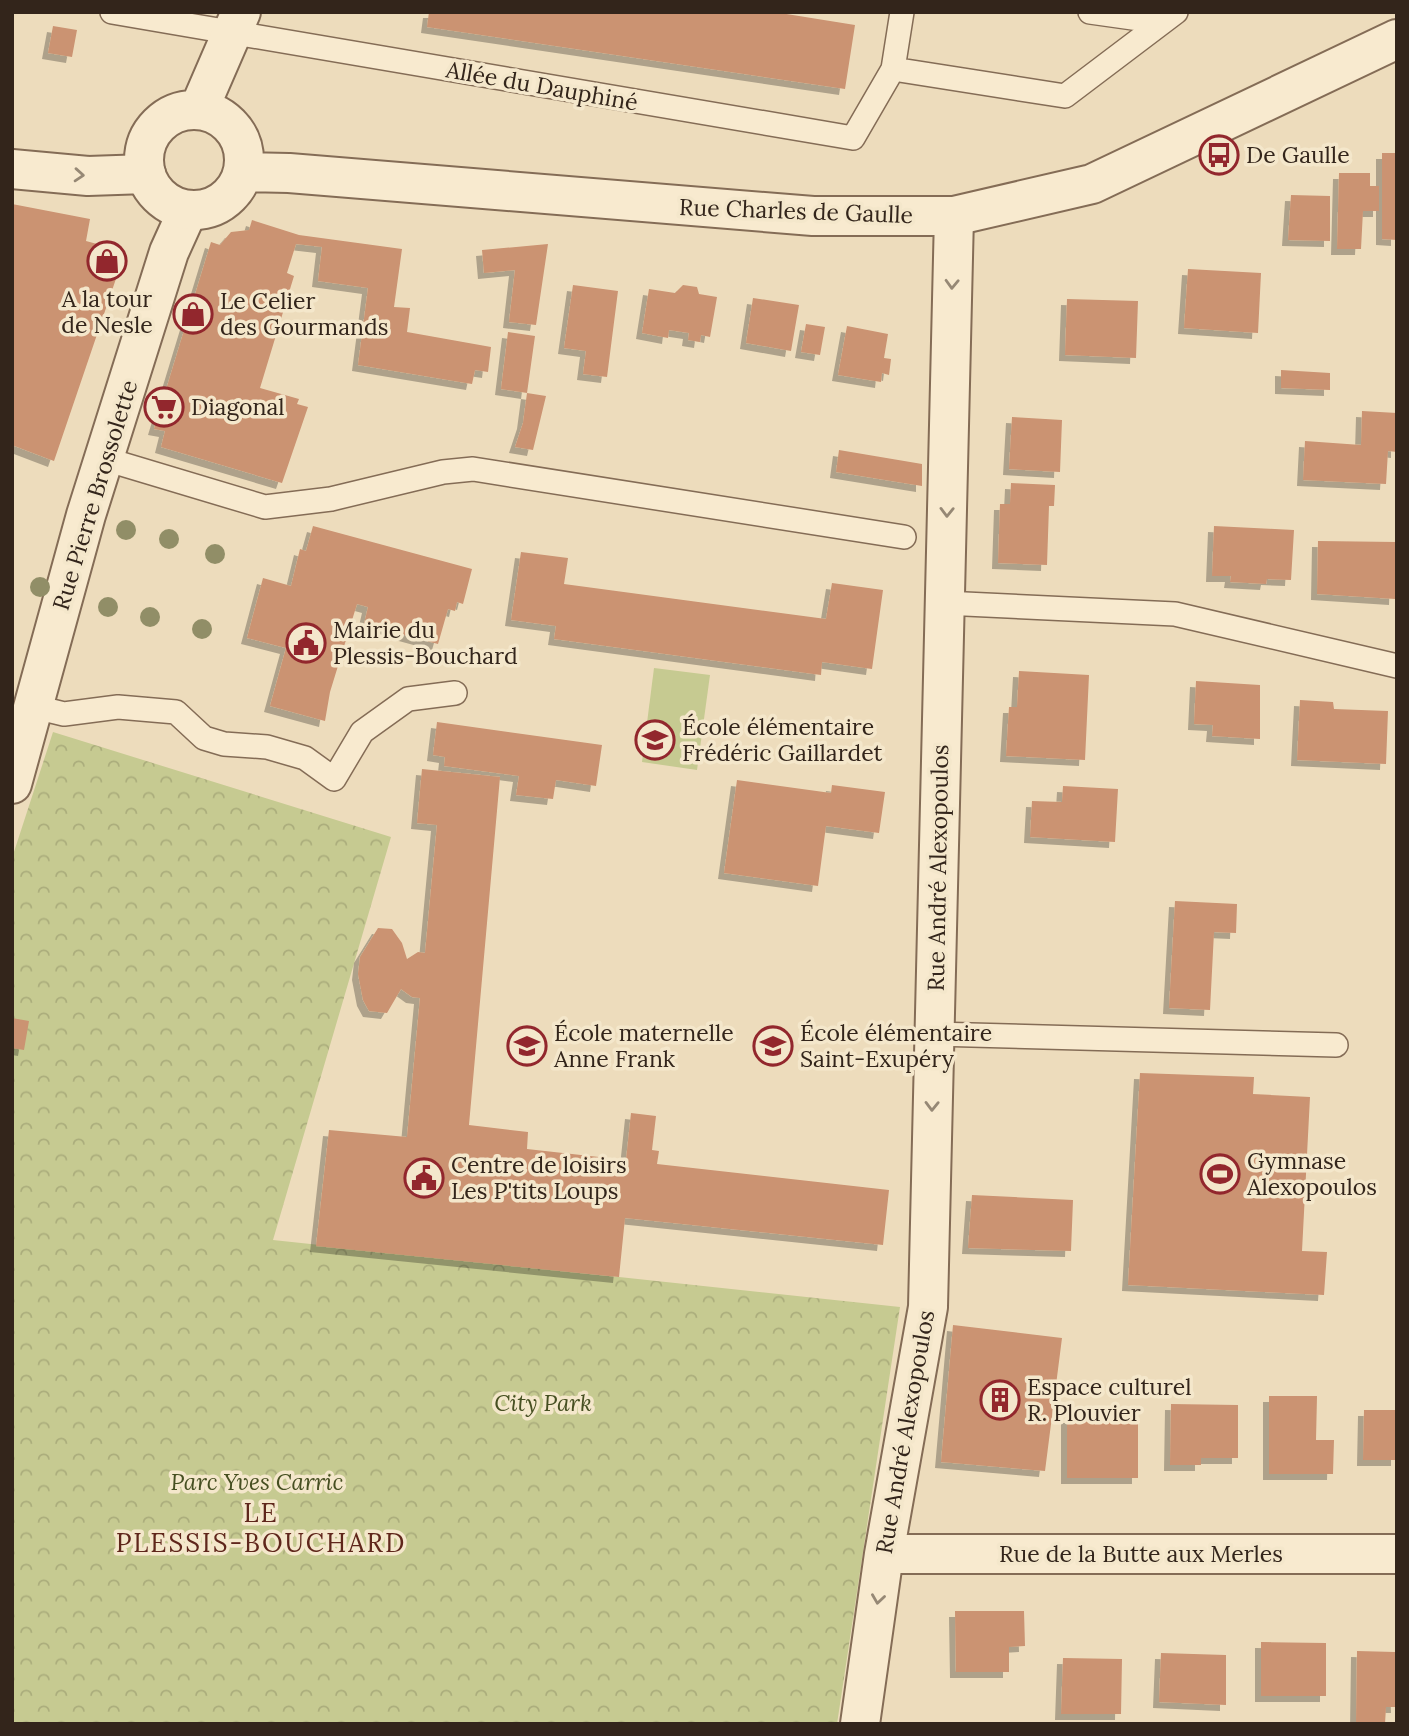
<svg xmlns="http://www.w3.org/2000/svg" width="1409" height="1736" font-family="Lora,serif">
<style>
.grass{fill:#c6ca91}
.park{fill:url(#park-crowns)}
.building{fill:#cb9372;filter:url(#shadow)}
.lines{fill:none;stroke-linecap:round;stroke-linejoin:round}
.service-casing{stroke:#846c56;stroke-width:26}
.minor-casing{stroke:#846c56;stroke-width:42}
.tertiary-casing{stroke:#846c56;stroke-width:42}
.service{stroke:#f8eacf;stroke-width:23}
.minor{stroke:#f8eacf;stroke-width:38}
.tertiary{stroke:#f8eacf;stroke-width:38}
.tree{fill:#918e67}
.oneway{stroke:#968875}
.labels{text-anchor:middle;stroke-width:7;stroke-linejoin:round;paint-order:stroke}
.street-label{font-size:23px;fill:#33251b;stroke:#f4e7cb}
.poi-label{font-size:23px;fill:#33251b;stroke:#f4e7cb;text-anchor:start}
.park-label{font-size:23px;font-style:italic;fill:#464f21;stroke:#f4e7cb}
.quarter-label{font-size:26px;letter-spacing:2px;fill:#5f261b;stroke:#f4e7cb}
</style>
<defs>
<pattern id="park-crowns" width="20" height="18" patternUnits="userSpaceOnUse" patternTransform="scale(1.75)"><rect width="20" height="18" fill="#c6ca91"/><path d="M2 6a3 3 0 1 1 6 0M12 15a3 3 0 1 1 6 0" fill="none" stroke="#abad7c"/></pattern>
<filter id="shadow"><feDropShadow dx="-6" dy="6" stdDeviation="0" flood-color="#0004"/></filter>
</defs>
<rect width="100%" height="100%" fill="#eddcbc"/>
<!-- grass -->
<path class="grass" d="M654 668 710 675 697 770 642 762Z"/>
<!-- park -->
<path class="park" d="M53 732 391 837 273 1240 900 1307 837 1724H12V858Z"/>
<!-- building -->
<path class="building" d="M429 12H774L855 25 845 89 427 27Z
M53 26 77 30 72 57 48 53Z
M1382 153H1397V240L1382 239Z
M1339 173H1370V186H1379V211H1363L1361 249H1337Z
M1291 195 1330 196V241L1288 240Z
M12 204 90 219 86 241 108 247 121 264 54 461 12 445Z
M252 220 299 235 402 249 394 307 410 308 407 332 491 347 488 372 475 370 472 384 358 365 368 288 318 281 322 247 296 244 287 273 294 276 260 388 299 399 297 404 308 407 282 483 161 447 165 431 154 429 211 242 220 245 231 232 249 230Z
M548 244 536 325 509 322 515 270 484 273 482 250Z
M1188 269 1261 273 1258 333 1184 328Z
M573 285 618 291 607 377 583 374 586 351 564 348Z
M683 285 697 287 699 294 717 297 710 337 701 335 700 342 688 340 689 333 669 330 668 338 642 333 649 289 675 293Z
M753 298 799 305 791 351 746 343Z
M1067 299 1138 301 1136 358 1065 355Z
M806 324 825 327 820 355 801 352Z
M847 326 888 334 884 358 891 359 889 375 882 373 881 382 838 375Z
M508 332 535 336 527 393 501 389Z
M1281 370 1330 373V390L1281 388Z
M527 393 546 396 533 450 515 447 523 423Z
M1362 411 1397 413V452L1388 451 1386 484 1303 480 1305 441 1361 445Z
M1012 417 1062 420 1060 472 1009 469Z
M839 450 922 464V486L836 472Z
M1011 483 1055 485 1054 506H1049L1047 565 998 563 1000 504H1010Z
M313 526 472 569 463 604 457 602 455 611 448 609 438 644 364 624 368 607 357 604 330 692 325 721 270 706 286 648 247 638 263 578 291 586 300 549 306 551Z
M1214 526 1294 530 1291 580 1267 579 1266 584 1230 582 1231 576H1212Z
M1318 541 1397 542 1395 599 1317 594Z
M521 552 568 558 564 584 826 619 832 583 883 590 872 669 822 662 821 675 554 639 556 626 511 620Z
M1019 671 1089 675 1085 760 1006 756 1009 707H1017Z
M1196 681 1260 685V739L1212 736 1213 725 1194 724Z
M1300 700 1333 702 1334 709 1388 711 1386 764 1297 760Z
M437 722 602 745 596 786 556 780 553 799 516 795 519 776 444 766 445 757 433 755Z
M422 769 500 777 469 1125 528 1132 527 1149 626 1160 631 1113 656 1116 652 1150 659 1151 657 1164 889 1190 883 1245 625 1218 619 1277 316 1246 329 1130 407 1137 420 998 412 997 401 989 387 1013 369 1011 363 1000 358 974 360 957 378 928 392 929 402 943 407 959 418 952 425 953 437 825 417 823Z
M737 780 831 793 832 785 885 792 879 833 826 826 818 886 724 873Z
M1063 786 1118 789 1115 842 1030 837 1032 801 1062 802Z
M1175 901 1237 904 1236 933 1214 932 1210 1010 1169 1008Z
M12 1018 29 1021 24 1050 12 1048Z
M1140 1073 1254 1077 1253 1094 1310 1097 1302 1251 1327 1252 1324 1295 1128 1285Z
M972 1195 1073 1200 1071 1251 968 1248Z
M953 1325 1062 1338 1045 1471 941 1462Z
M1269 1396H1317L1316 1440H1334L1333 1474H1269Z
M1171 1404 1238 1405V1458H1201V1465H1170Z
M1364 1410H1397V1460H1363Z
M1067 1417H1138V1478H1067Z
M955 1611H1024L1025 1646 1009 1647V1672H956Z
M1261 1642 1326 1643V1696H1261Z
M1357 1651 1395 1652 1397 1707H1386L1385 1724H1356Z
M1161 1653 1226 1655V1705L1159 1702Z
M1063 1658 1122 1659 1121 1714H1061Z"/>
<g class="lines">
<!-- service casing -->
<g class="service-casing">
<path id="service" d="M112 12 853 138 893 69 902 12
M1090 12 1161 22
M893 69 1065 96 1176 12
M105 459 265 507 331 499 443 472 473 469 904 537
M944 603 1175 614 1397 666
M35 707 64 714 118 707 176 712 204 738 224 744 267 747 305 758 334 779 362 732 408 699 455 693
M934 1034 1336 1045"/>
</g>
<!-- minor casing -->
<g class="minor-casing">
<path id="minor" d="M12 169 88 176 146 174
M12 784 86 515 169 252 188 210
M884 1554H1397
M860 1724 884 1554 928 1307 954 216"/>
</g>
<!-- tertiary casing -->
<g class="tertiary-casing">
<path id="tertiary" d="M199 109 241 12
M144 160a50 50 0 1 1 100 0a50 50 0 1 1-100 0Z
M243 172 289 173 813 216H954L1092 184 1397 39"/>
</g>
<!-- service -->
<use href="#service" class="service"/>
<!-- minor -->
<use href="#minor" class="minor"/>
<!-- tertiary -->
<use href="#tertiary" class="tertiary"/>
</g>
<!-- trees -->
<g class="tree">
<circle cx="126" cy="530" r="10"/>
<circle cx="169" cy="539" r="10"/>
<circle cx="215" cy="554" r="10"/>
<circle cx="40" cy="587" r="10"/>
<circle cx="108" cy="607" r="10"/>
<circle cx="150" cy="617" r="10"/>
<circle cx="202" cy="629" r="10"/>
</g>
<!-- one-way arrows -->
<defs><path id="oneway-chevron" d="M-2-3.5L2.5 0L-2 3.5" fill="none" stroke-width="1.6" stroke-linecap="round" stroke-linejoin="round" transform="scale(1.75)"/></defs>
<g class="oneway">
<use href="#oneway-chevron" transform="translate(79 175) rotate(4)"/>
<use href="#oneway-chevron" transform="translate(952 284) rotate(92)"/>
<use href="#oneway-chevron" transform="translate(947 512) rotate(91)"/>
<use href="#oneway-chevron" transform="translate(932 1106) rotate(91)"/>
<use href="#oneway-chevron" transform="translate(878 1599) rotate(98)"/>
</g>
<!-- icons -->
<defs>
<g id="bus-ring" transform="scale(2.0125)"><circle r="9.5" fill="#f4e7cb" stroke="#92272d" stroke-width="1.5"/><path d="M-5-6H5V4H4V6H2V4H-2V6H-4V4H-5ZM-3.5-4V0h7V-4ZM-3.5 1.2v1.5H-2V1.2ZM2 1.2v1.5H3.5V1.2Z" fill="#92272d"/></g>
<g id="shop-ring" transform="scale(2.0125)"><circle r="9.5" fill="#f4e7cb" stroke="#92272d" stroke-width="1.5"/><path d="M-5-2.5h2.3a2.7 3.5 0 0 1 5.4 0H5L5.5 6h-11ZM-1.5-2.5h3a1.5 2.3 0 0 0-3 0Z" fill="#92272d"/></g>
<g id="supermarket-ring" transform="scale(2.0125)"><circle r="9.5" fill="#f4e7cb" stroke="#92272d" stroke-width="1.5"/><path d="M-6-5.5h2.5l.6 2H6L4.5 2H-2.5L-4.4-4H-6ZM-1.5 3.2a1.3 1.3 0 1 0 .1 0ZM3 3.2a1.3 1.3 0 1 0 .1 0Z" fill="#92272d"/></g>
<g id="civic-ring" transform="scale(2.0125)"><circle r="9.5" fill="#f4e7cb" stroke="#92272d" stroke-width="1.5"/><path d="M-.6-6.5H3V-4.5H.6V-3L4-1V1h2V6H-6V1h2V-1L-.6-3ZM-1.2 2.5V6h2.4V2.5Z" fill="#92272d"/></g>
<g id="school-ring" transform="scale(2.0125)"><circle r="9.5" fill="#f4e7cb" stroke="#92272d" stroke-width="1.5"/><path d="M0-5L7-2L0 1L-7-2ZM-4 1L0 2.5L4 1V4Q0 6-4 4Z" fill="#92272d"/></g>
<g id="stadium-ring" transform="scale(2.0125)"><circle r="9.5" fill="#f4e7cb" stroke="#92272d" stroke-width="1.5"/><path d="M0-5a6.5 5 0 1 0 0 10a6.5 5 0 1 0 0-10ZM-3.5-1.8h7v3.6h-7Z" fill="#92272d"/></g>
<g id="building-ring" transform="scale(2.0125)"><circle r="9.5" fill="#f4e7cb" stroke="#92272d" stroke-width="1.5"/><path d="M-4-6H4V6H1V3H-1V6H-4ZM-2.5-4.3h1.7v1.8h-1.7ZM.8-4.3h1.7v1.8H.8ZM-2.5-1h1.7V.8h-1.7ZM.8-1h1.7V.8H.8Z" fill="#92272d"/></g>
</defs>
<g fill-rule="evenodd">
<use href="#bus-ring" x="1219" y="155"/>
<use href="#shop-ring" x="107" y="261"/>
<use href="#shop-ring" x="193" y="314"/>
<use href="#supermarket-ring" x="164" y="407"/>
<use href="#civic-ring" x="306" y="643"/>
<use href="#school-ring" x="655" y="740"/>
<use href="#school-ring" x="527" y="1046"/>
<use href="#school-ring" x="773" y="1046"/>
<use href="#stadium-ring" x="1220" y="1174"/>
<use href="#civic-ring" x="424" y="1178"/>
<use href="#building-ring" x="1000" y="1400"/>
</g>
<g class="labels">
<!-- street labels -->
<g class="street-label">
<text transform="translate(542 86) rotate(10)" y="8">Allée du Dauphiné</text>
<text transform="translate(796 211) rotate(2)" y="8">Rue Charles de Gaulle</text>
<text transform="translate(95 495) rotate(-73)" y="8">Rue Pierre Brossolette</text>
<text transform="translate(938 868) rotate(-89)" y="8">Rue André Alexopoulos</text>
<text transform="translate(905 1432) rotate(-80)" y="8">Rue André Alexopoulos</text>
<text x="1141" y="1562">Rue de la Butte aux Merles</text>
</g>
<!-- poi labels -->
<g class="poi-label">
<text x="1246" y="163">De Gaulle</text>
<text x="107" y="307" text-anchor="middle">A la tour<tspan x="107" dy="26">de Nesle</tspan></text>
<text x="220" y="309">Le Celier<tspan x="220" dy="26">des Gourmands</tspan></text>
<text x="191" y="415">Diagonal</text>
<text x="333" y="638">Mairie du<tspan x="333" dy="26">Plessis-Bouchard</tspan></text>
<text x="682" y="735">École élémentaire<tspan x="682" dy="26">Frédéric Gaillardet</tspan></text>
<text x="554" y="1041">École maternelle<tspan x="554" dy="26">Anne Frank</tspan></text>
<text x="800" y="1041">École élémentaire<tspan x="800" dy="26">Saint-Exupéry</tspan></text>
<text x="1247" y="1169">Gymnase<tspan x="1247" dy="26">Alexopoulos</tspan></text>
<text x="451" y="1173">Centre de loisirs<tspan x="451" dy="26">Les P'tits Loups</tspan></text>
<text x="1027" y="1395">Espace culturel<tspan x="1027" dy="26">R. Plouvier</tspan></text>
</g>
<!-- park labels -->
<g class="park-label">
<text x="543" y="1411">City Park</text>
<text x="257" y="1490">Parc Yves Carric</text>
</g>
<!-- quarter labels -->
<g class="quarter-label">
<text x="261" y="1522">LE<tspan x="261" dy="30">PLESSIS-BOUCHARD</tspan></text>
</g>
</g>
<!-- border -->
<rect width="1409" height="1736" fill="none" stroke="#33251b" stroke-width="28"/>
</svg>
